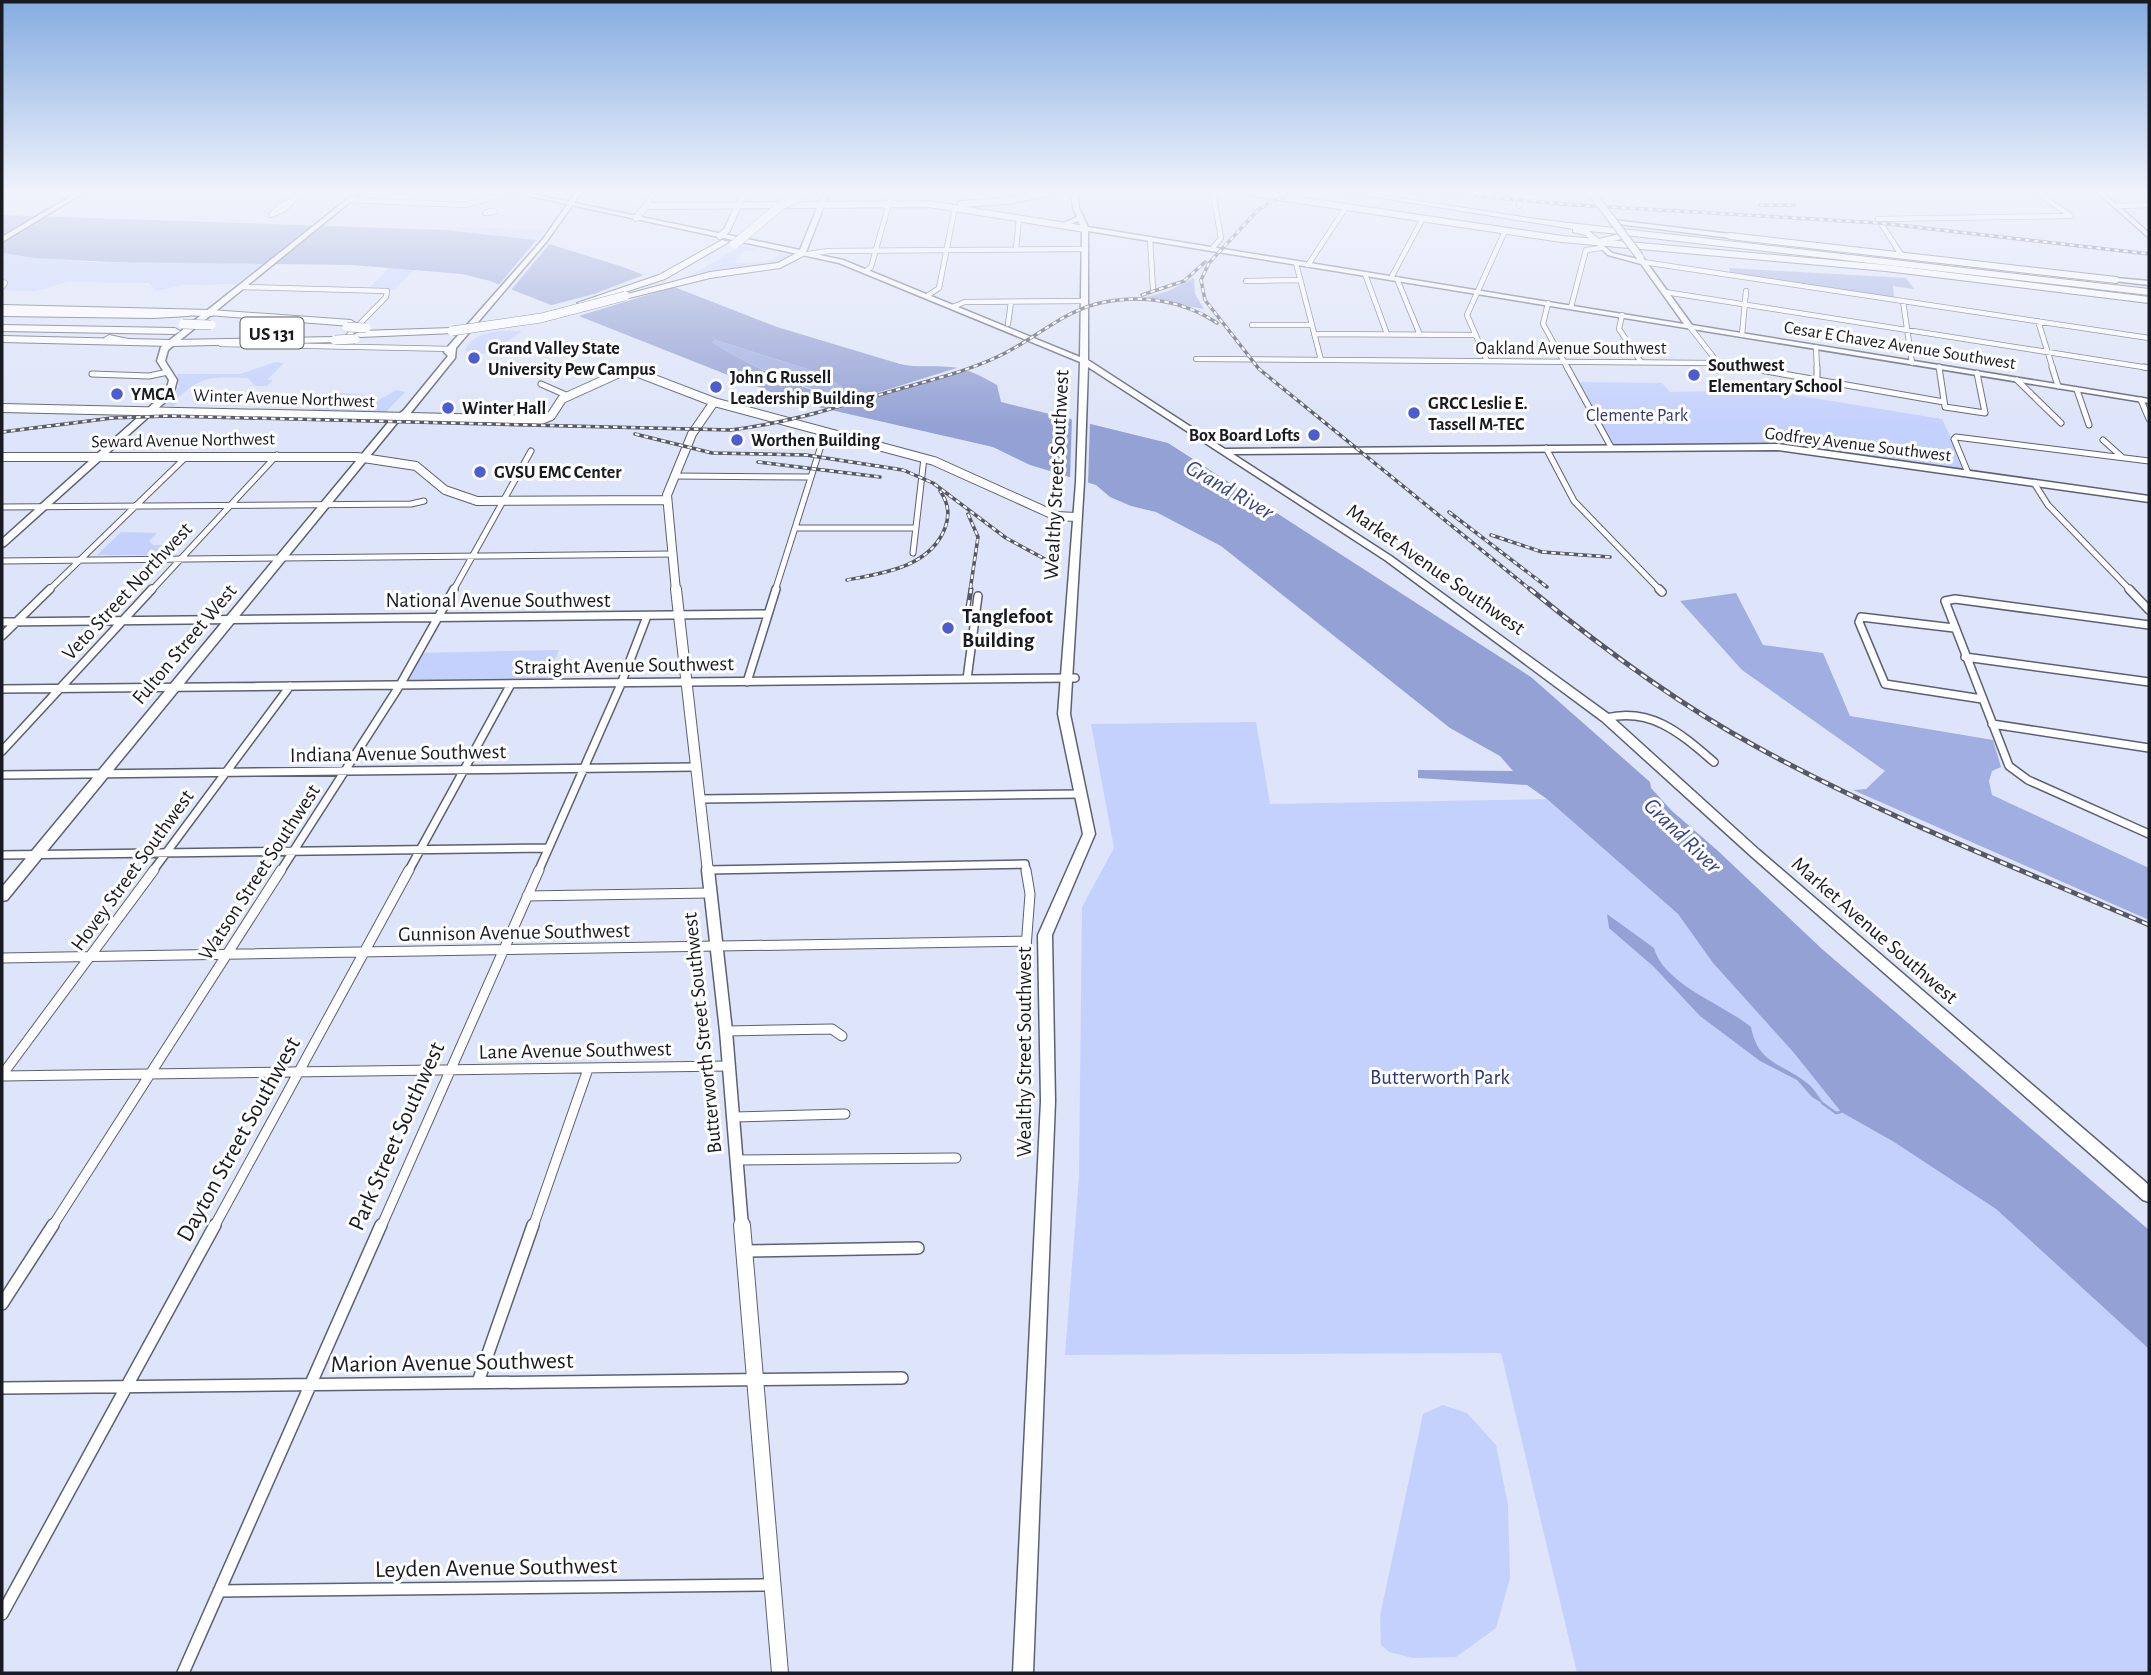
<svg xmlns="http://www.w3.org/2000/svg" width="2151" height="1675" font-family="'Alegreya Sans',sans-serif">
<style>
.green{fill:#c5d1fd}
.forest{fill:#a0aee1}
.water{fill:#94a1d4;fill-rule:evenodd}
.pier{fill:#dee4f9}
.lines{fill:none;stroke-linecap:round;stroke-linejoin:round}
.stream{stroke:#94a1d4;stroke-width:2.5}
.minor-far4-casing{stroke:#5c6172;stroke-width:6}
.minor-far3-casing{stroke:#5c6172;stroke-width:7}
.minor-far2-casing{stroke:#5c6172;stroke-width:10}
.minor-far1-casing{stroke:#5c6172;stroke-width:11}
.minor-casing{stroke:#5c6172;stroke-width:14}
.tertiary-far4-casing{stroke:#5c6172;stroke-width:8}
.tertiary-far3-casing{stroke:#5c6172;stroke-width:10}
.tertiary-far2-casing{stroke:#5c6172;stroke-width:12}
.tertiary-far1-casing{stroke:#5c6172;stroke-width:15}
.tertiary-casing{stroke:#5c6172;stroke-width:18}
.secondary-casing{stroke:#5c6172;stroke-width:3}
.primary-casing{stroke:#5c6172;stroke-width:3}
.motorway-casing{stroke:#5c6172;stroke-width:2}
.minor-far4{stroke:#fff;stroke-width:4.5}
.minor-far3{stroke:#fff;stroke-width:5}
.minor-far2{stroke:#fff;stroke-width:7}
.minor-far1{stroke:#fff;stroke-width:9}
.minor{stroke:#fff;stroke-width:11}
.tertiary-far4{stroke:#fff;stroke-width:6}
.tertiary-far3{stroke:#fff;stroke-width:8}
.tertiary-far2{stroke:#fff;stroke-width:10}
.tertiary-far1{stroke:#fff;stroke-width:12}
.tertiary{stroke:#fff;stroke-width:16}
.secondary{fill:#fff;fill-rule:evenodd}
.primary{fill:#fff;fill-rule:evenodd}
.motorway{fill:#fff;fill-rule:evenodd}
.rail-far1-casing{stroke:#565965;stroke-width:3.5}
.rail-casing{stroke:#565965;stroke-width:5}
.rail-far1{stroke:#fff;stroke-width:2;stroke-dasharray:4.5;stroke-linecap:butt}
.rail{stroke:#fff;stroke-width:2.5;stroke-dasharray:7;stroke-linecap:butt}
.secondary-bridge-casing{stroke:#5c6172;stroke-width:9;stroke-linecap:butt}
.motorway-bridge-casing{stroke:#5c6172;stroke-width:10;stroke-linecap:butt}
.secondary-bridge{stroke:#fff;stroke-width:7}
.motorway-bridge{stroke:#fff;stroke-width:9}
.poi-dot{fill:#4d5cd1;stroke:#fff;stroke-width:2.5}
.labels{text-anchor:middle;stroke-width:6;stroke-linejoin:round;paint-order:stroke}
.far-street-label{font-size:18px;fill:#191b22;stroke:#fff}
.far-poi-label{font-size:18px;font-weight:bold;fill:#191b22;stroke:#fff;text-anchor:start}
.far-park-label{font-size:18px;fill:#2d3775;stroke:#fff}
.shield{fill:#fff;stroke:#5e5f64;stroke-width:2}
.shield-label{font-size:19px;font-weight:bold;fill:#191b22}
.street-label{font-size:21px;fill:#191b22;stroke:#fff}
.poi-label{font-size:21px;font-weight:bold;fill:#191b22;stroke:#fff;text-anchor:start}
.park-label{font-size:21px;fill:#2d3775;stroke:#fff}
.water-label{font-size:23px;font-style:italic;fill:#394484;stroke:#fff}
.near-street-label{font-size:24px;fill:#191b22;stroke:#fff}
</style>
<rect width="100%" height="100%" fill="#dee4f9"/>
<!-- green -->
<path class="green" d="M458 227 545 230 536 240 456 230Z
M743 245 759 250 745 251 732 263 766 262 779 256 778 253 763 251 766 250 792 256 777 264 688 277Z
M2 253 83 262 227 261 263 264 236 284 183 285 156 291 149 283 68 282 35 291 2 290 8 284 2 281Z
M390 267 416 268 394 290 370 287Z
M522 331C506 341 485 364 465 350 472 331 504 329 522 331Z
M275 362 284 363 267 380H273L267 386H255L248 378C207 377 204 375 173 402L177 403 173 406 163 405 179 387 177 374H240Z
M1575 382 1662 383 1670 392 1764 390 1942 419 1968 473 1785 447H1611Z
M396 390 405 392 386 412 311 410 330 392 366 395 352 405 365 408Z
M121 532 157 533 149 541 153 545H169L161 555H97Z
M559 650 544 684 400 685 419 653Z
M1256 722 1270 804 1547 799 1678 914 1713 963 1794 1053 1841 1112 1894 1142 1996 1209 2149 1349V1673H1577L1501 1353 1065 1355 1079 1176 1082 907 1114 848 1091 724Z
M1443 1405 1467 1413 1496 1445 1508 1505 1510 1578 1496 1628 1456 1657 1413 1658 1389 1652 1381 1645 1380 1616 1423 1414Z"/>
<!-- forest -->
<path class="forest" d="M1729 268 1906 278 1914 289 1893 286 1894 298 1730 273Z
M1194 278 1195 294 1204 309 1143 298 1168 291Z
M715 340 814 371 877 405C815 394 765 375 712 342Z
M1736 593 1763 645 1823 653 1850 716 1993 740 2001 767 1992 771 1989 781 1992 795 2149 868V920L1853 790 1866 789 1885 771 1742 670 1680 601Z"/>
<!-- water -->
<path class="water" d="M2 215 446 230 536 240 623 267 777 327 900 364C918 368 933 365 951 367 967 368 983 377 997 385L1001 402 1168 443 1531 677 1650 782 1651 788 1672 811 1717 850 1822 949 2149 1230V1349L1996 1209 1894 1142 1841 1112 1794 1053 1713 963 1678 914 1547 799 1527 785 1418 778V770L1513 771 1500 756 1450 728 1221 546 1156 512 1131 506 1110 497 1096 485 1030 465 993 447 796 402 490 281 462 274 352 265 111 262 35 258 2 253ZM715 340 814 371 876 405C817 397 762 373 712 342Z
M1607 914 1654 948C1664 985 1725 1005 1751 1027 1758 1064 1782 1063 1807 1083 1814 1088 1819 1098 1825 1105L1812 1097 1797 1080 1760 1061 1700 1016 1654 967 1609 928Z"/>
<!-- pier -->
<path class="pier" d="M538 238 552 241 511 290 497 287Z
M646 274 677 286 572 318 544 307 594 294Z
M963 366 968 369 825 413 819 411Z
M1072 417 1090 421 1088 485 1070 479Z"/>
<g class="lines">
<!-- stream -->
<path class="stream" d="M1822 1103 1836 1113 1841 1112"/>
<!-- minor-far4 casing -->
<g class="minor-far4-casing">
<path id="minor-far4" d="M2038 193 2071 216
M295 199 281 205 271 215 283 210 302 193
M349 200 466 205 508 193
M646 206 653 193
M1519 206 1520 193
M2117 206 2149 205
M492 211 495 212 485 213Z
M1150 239 1153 289
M1016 249 1019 218
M1212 249 1221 238 1213 193
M808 254 829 251 1086 249
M1902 256 1878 219 2071 216
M1643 262 2149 338
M1296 263 1321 360
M1308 265 1346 207
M866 271 871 267 892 193
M1365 274 1387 334
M1391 278 1423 218
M1397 279 1420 335
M1246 281 1300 280
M2 282 5 283 2 287
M242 287 387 291 386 297 343 341
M1665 292 2149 368
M927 296 939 288 955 207
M1903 301 1912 363
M1548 303 1543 324 1568 369
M952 307 965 302 1085 301
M1571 307 1586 250 1601 248
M1622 315 1619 329 1641 362
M2038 321 2053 369
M1008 324 1011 302
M1252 325H1312
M1690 327 1718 363
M1314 334 1475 335
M1742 335 1746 291
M221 344 453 349
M1816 347 1817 369
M1196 359 1718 363 1753 369
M1487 361 1467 315 1505 231"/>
</g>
<!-- minor-far3 casing -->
<g class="minor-far3-casing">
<path id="minor-far3" d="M1567 367 1611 447
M1743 367 1944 402
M1817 367V380
M1939 367 1945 407 1985 413 1977 373
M2052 367 2058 386
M2144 367 2149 368
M92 374 149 376 168 372
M2017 380 2061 423
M541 384 568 396
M2077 390 2089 425
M2141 400 2149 419
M2103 440 2122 457
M1546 448 1574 501 1661 591
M1968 473 1954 439 1956 437 2149 461
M674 476 811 477
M2034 483 2048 505 2131 591
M2 507 411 504 424 501
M796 528H915
M913 553 924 458
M2 561 672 554
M48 591 187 456
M151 591 277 455
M453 591 531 451
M775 591 825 433"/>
</g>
<!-- minor-far2 casing -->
<g class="minor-far2-casing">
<path id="minor-far2" d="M1659 589 1662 592
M2129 589 2149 610
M2 622 768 614
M2149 625 1955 599 1945 601 2009 766 2028 780 2149 834
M1954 628 1861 617 1859 622 1885 684 1982 699
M2 636 50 589
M1965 657 2149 682
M967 679 978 596
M747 682 776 589
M2 689 1075 678
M1606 718C1652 707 1681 734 1714 762
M1992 724 2149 748
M2 751 152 589
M2 775 695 767
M699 799 1082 794
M2 855 547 848
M706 870 1025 864 1026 872
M152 872 290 686
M280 872 400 685 454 589
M408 872 511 684
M538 872 621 684 647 616"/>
</g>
<!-- minor-far1 casing -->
<g class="minor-far1-casing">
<path id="minor-far1" d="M527 896 709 893
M1026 948 1030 894 1026 870
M2 958 1026 941
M726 1031 832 1029 842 1036
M2 1075 154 870
M2 1076 729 1066
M734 1117 845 1114
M737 1160 956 1158
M52 1227 281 870
M214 1227 409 870
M381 1227 539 870
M533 1227 588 1069"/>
</g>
<!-- minor casing -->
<g class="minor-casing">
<path id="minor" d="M743 1251 918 1248
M2 1304 53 1225
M478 1382 533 1225
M2 1388 902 1378
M219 1591 773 1585
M2 1614 215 1225
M183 1673 381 1225"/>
</g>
<!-- tertiary-far4 casing -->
<g class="tertiary-far4-casing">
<path id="tertiary-far4" d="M1252 193 1562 239 1886 268 2149 300
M961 204 1007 201 1046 193
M636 218 646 206 929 204 1085 229
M720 236 727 230 744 193
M1730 236 2116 280
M2 308 211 313
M2 339 172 343"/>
</g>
<!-- tertiary-far3 casing -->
<g class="tertiary-far3-casing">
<path id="tertiary-far3" d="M2 408 541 420 551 416 562 399 628 369 714 402 934 461 1056 516 1076 517
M2 457H357L416 466 445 490 477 501 666 500
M676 591 667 495 692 434 714 402"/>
</g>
<!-- tertiary-far2 casing -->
<g class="tertiary-far2-casing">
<path id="tertiary-far2" d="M676 589 708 872"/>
</g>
<!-- tertiary-far1 casing -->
<g class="tertiary-far1-casing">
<path id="tertiary-far1" d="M708 870 726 1031 742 1227"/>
</g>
<!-- tertiary casing -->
<g class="tertiary-casing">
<path id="tertiary" d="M742 1225 780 1673"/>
</g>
<!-- secondary casing -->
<g class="secondary-casing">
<path id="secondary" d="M76 193H83L2 242V237Z
M355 193H361L168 350 165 361 177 380 173 395 5 546 2 547V539L166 392 169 380 157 361 161 347Z
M516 193H526L800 250 823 193H829L806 252 843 260 1080 357 1082 229 1078 221 1062 227 1059 225 1077 217 1073 208 1071 193H1077L1079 208 1088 227 1684 324 1641 264 1608 255 1594 242 1597 240 1612 253 1638 259V256H1642L1692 325 2149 399V403L1088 231V360L1225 449 1778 444 2149 496V502L1778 450 1233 454 1391 556 1610 715 1759 850 2149 1185V1202L2143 1200 1751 856 1602 721 1385 560 1088 367 1084 482 1070 714 1095 834 1052 935 1055 1101 1033 1673H1013L1041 1101 1038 935 1083 834 1058 714 1076 482 1080 362 839 263Z
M2098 193H2104L2149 233V238Z
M1613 220 1730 234 1733 236 1730 238 1611 223 1610 222Z
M2116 278 2149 281V285L2114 281 2112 280Z"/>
</g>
<!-- primary casing -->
<g class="primary-casing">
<path id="primary" d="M575 193H581L547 241 456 348 455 358 409 415 397 423 7 900 2 901V887L391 419 403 411 448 356 444 352 445 350 543 239Z"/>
</g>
<!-- motorway casing -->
<g class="motorway-casing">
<path id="motorway" d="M1351 193H1368L1535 219 2149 289V295L1625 235V238L1597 245 1585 235 1573 232V229ZM1589 231 1619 234 1599 239Z
M722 240 729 242 665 279 585 305 577 303 659 275Z
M802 250 805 251V255L780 268 710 278 625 299 620 296 710 272 778 263Z
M2 310 154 312 188 310 193 313 188 316 154 318 2 316Z
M211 310 351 320 356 323 351 326 208 315V311Z
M2 325 175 328 180 331 175 334 2 331Z
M452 328 455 329V333L360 337 355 334 360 331Z
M109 335 143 342 138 345 106 340 104 338Z
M335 337 338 338V342L172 346 167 343 172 340Z"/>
</g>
<!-- minor-far4 -->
<use href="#minor-far4" class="minor-far4"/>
<!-- minor-far3 -->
<use href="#minor-far3" class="minor-far3"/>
<!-- minor-far2 -->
<use href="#minor-far2" class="minor-far2"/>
<!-- minor-far1 -->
<use href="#minor-far1" class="minor-far1"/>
<!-- minor -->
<use href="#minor" class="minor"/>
<!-- tertiary-far4 -->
<use href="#tertiary-far4" class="tertiary-far4"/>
<!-- tertiary-far3 -->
<use href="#tertiary-far3" class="tertiary-far3"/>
<!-- tertiary-far2 -->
<use href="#tertiary-far2" class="tertiary-far2"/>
<!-- tertiary-far1 -->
<use href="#tertiary-far1" class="tertiary-far1"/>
<!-- tertiary -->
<use href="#tertiary" class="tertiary"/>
<!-- secondary -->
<use href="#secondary" class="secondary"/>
<!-- primary -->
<use href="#primary" class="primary"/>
<!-- motorway -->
<use href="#motorway" class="motorway"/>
<!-- rail-far1 casing -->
<g class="rail-far1-casing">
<path id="rail-far1" d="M1299 193 1272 201 1258 210 1209 263 1201 280 1205 300 1259 369 1532 591
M1442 193 1575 205 1880 223 2149 254
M1760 205H1795
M1142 295 1184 281 1205 262
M2 432 112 418 169 416 731 430C788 423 841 406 896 390 930 380 965 372 997 357 1033 341 1061 312 1100 303 1141 294 1183 300 1217 323
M635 434 712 453 806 455 903 470 933 483 1006 538 1054 564
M758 462 880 477
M1449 512 1547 587
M968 514 978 537 970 591
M1491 535 1542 552 1610 557
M847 580C884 573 930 567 945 528 950 515 948 502 940 491"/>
</g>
<!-- rail casing -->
<g class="rail-casing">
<path id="rail" d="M1530 589C1601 647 1676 703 1757 747 1882 816 2018 868 2149 925
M968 607 971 589"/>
</g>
<!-- rail-far1 -->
<use href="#rail-far1" class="rail-far1"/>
<!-- rail -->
<use href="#rail" class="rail"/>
<!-- secondary-bridge casing -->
<g class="secondary-bridge-casing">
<path id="secondary-bridge" d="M1592 193 1640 257"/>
</g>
<!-- motorway-bridge casing -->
<g class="motorway-bridge-casing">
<path id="motorway-bridge" d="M735 244 780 206 807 193
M183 324 211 325
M347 327 366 328
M452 331 541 318 625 296
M335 340 355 339"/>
</g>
<!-- secondary-bridge -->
<use href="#secondary-bridge" class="secondary-bridge"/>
<!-- motorway-bridge -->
<use href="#motorway-bridge" class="motorway-bridge"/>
</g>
<!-- sky -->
<linearGradient id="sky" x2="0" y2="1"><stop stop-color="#86ace0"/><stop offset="0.45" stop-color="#f0f3fc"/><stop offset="1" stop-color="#f0f3fc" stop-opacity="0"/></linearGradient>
<rect width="2151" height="427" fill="url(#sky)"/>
<!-- markers -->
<g class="poi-dot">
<circle cx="474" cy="358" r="7"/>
<circle cx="1694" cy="375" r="7"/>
<circle cx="716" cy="387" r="7"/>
<circle cx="117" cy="394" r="7"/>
<circle cx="448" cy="408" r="7"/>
<circle cx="1414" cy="413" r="7"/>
<circle cx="1314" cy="435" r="7"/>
<circle cx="737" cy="440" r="7"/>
<circle cx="480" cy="472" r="7"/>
<circle cx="948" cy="628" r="7"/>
</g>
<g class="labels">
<!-- far-street labels -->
<g class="far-street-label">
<text transform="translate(1900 345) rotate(9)" y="6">Cesar E Chavez Avenue Southwest</text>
<text x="1571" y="354">Oakland Avenue Southwest</text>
<text transform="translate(284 398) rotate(2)" y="6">Winter Avenue Northwest</text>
<text transform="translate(183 440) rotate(-1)" y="6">Seward Avenue Northwest</text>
<text transform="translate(1858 444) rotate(7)" y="6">Godfrey Avenue Southwest</text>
</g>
<!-- far-poi labels -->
<g class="far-poi-label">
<text x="488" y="354">Grand Valley State<tspan x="488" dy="21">University Pew Campus</tspan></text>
<text x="1708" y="371">Southwest<tspan x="1708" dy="21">Elementary School</tspan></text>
<text x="730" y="383">John G Russell<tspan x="730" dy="21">Leadership Building</tspan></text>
<text x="131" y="400">YMCA</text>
<text x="1428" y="409">GRCC Leslie E.<tspan x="1428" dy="21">Tassell M-TEC</tspan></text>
<text x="462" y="414">Winter Hall</text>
<text x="1300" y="441" text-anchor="end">Box Board Lofts</text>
<text x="751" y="446">Worthen Building</text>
<text x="494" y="478">GVSU EMC Center</text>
</g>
<!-- far-park labels -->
<g class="far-park-label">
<text x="1637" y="421">Clemente Park</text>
</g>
<!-- shield labels -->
<rect class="shield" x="240.5" y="317.5" width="63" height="31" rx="5"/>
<g class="shield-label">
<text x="272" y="340">US 131</text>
</g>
<!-- street labels -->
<g class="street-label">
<text transform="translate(1056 475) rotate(-87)" y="7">Wealthy Street Southwest</text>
<text transform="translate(1436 569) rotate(35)" y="7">Market Avenue Southwest</text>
<text transform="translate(127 591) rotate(-47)" y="7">Veto Street Northwest</text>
<text x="498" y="607">National Avenue Southwest</text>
<text transform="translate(184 644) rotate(-50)" y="7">Fulton Street West</text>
<text transform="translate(624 665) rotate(-1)" y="7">Straight Avenue Southwest</text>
<text transform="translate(398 753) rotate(-1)" y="7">Indiana Avenue Southwest</text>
<text transform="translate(132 870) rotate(-54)" y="7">Hovey Street Southwest</text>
<text transform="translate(259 872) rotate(-57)" y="7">Watson Street Southwest</text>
<text transform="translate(1875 930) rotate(41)" y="7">Market Avenue Southwest</text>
<text transform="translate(514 932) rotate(-1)" y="7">Gunnison Avenue Southwest</text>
<text transform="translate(702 1033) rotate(-96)" y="7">Butterworth Street Southwest</text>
<text transform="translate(575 1050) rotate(-1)" y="7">Lane Avenue Southwest</text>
<text transform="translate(1024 1052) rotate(-90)" y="7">Wealthy Street Southwest</text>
</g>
<!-- poi labels -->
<g class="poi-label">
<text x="962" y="623">Tanglefoot<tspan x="962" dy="24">Building</tspan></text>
</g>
<!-- park labels -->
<g class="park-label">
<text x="1440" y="1084">Butterworth Park</text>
</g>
<!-- water labels -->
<g class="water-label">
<text transform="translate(1230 489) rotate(30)" y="8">Grand River</text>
<text transform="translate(1683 835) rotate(44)" y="8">Grand River</text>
</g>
<!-- near-street labels -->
<g class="near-street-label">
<text transform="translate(396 1136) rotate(-66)" y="8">Park Street Southwest</text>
<text transform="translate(238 1139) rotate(-61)" y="8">Dayton Street Southwest</text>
<text transform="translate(452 1362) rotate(-1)" y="8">Marion Avenue Southwest</text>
<text transform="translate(496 1567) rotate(-1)" y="8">Leyden Avenue Southwest</text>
</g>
</g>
<!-- border -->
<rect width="2151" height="1675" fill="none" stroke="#191b22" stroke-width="7"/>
</svg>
